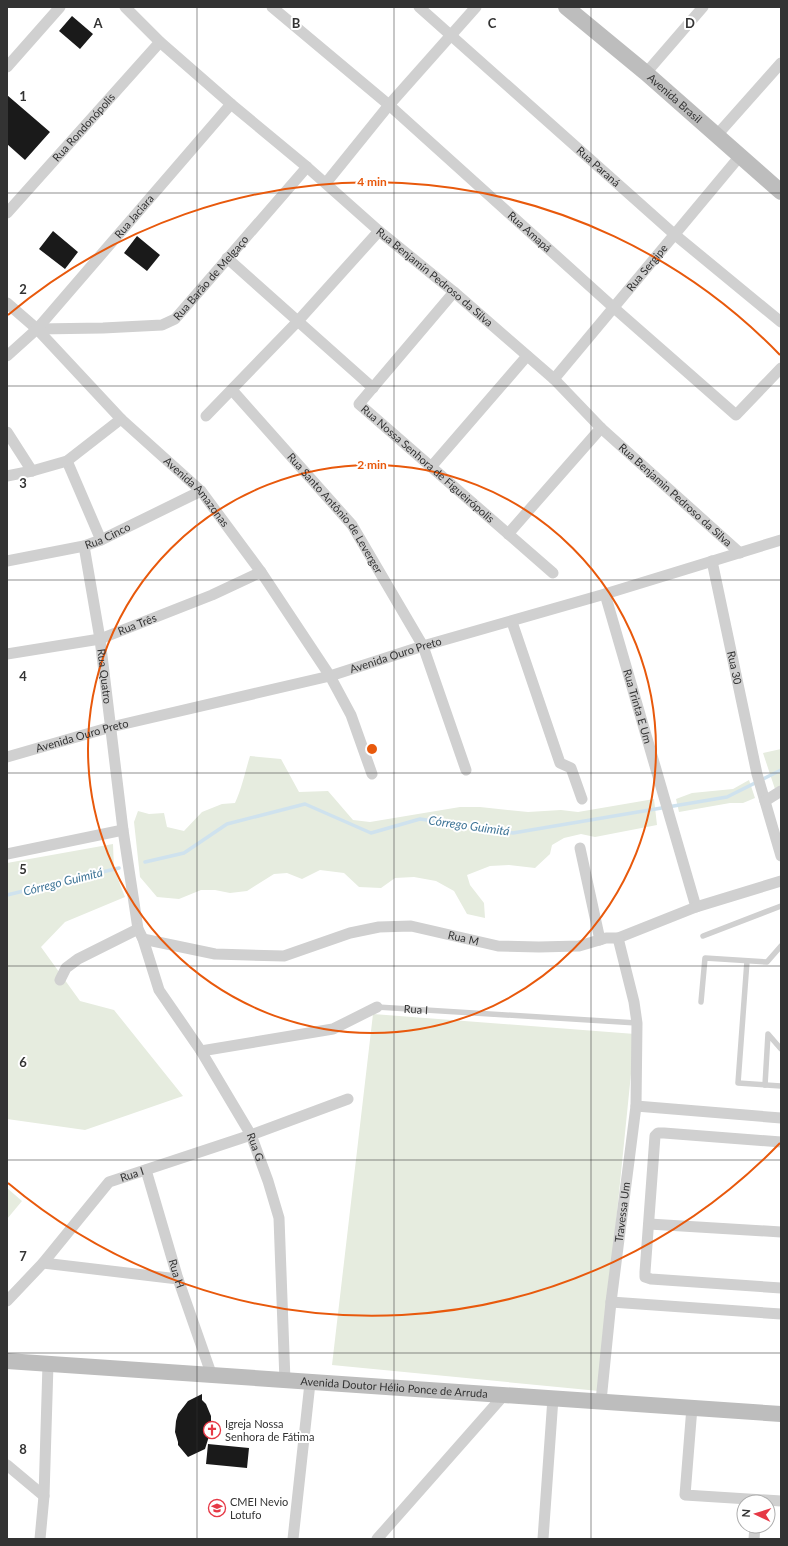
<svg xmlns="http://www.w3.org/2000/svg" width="788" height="1546" font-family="Lato,sans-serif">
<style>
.green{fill:#e6ecdf}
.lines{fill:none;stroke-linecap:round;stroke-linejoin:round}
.stream{stroke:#cfe2ee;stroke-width:3.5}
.building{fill:#1a1a1a}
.lane{stroke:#d0d0d0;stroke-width:5.5}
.street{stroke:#d0d0d0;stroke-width:11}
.secondary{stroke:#bdbdbd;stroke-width:16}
.grid{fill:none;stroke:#333;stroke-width:1;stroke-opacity:0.55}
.ring{fill:none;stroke:#e8590c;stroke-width:2}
.labels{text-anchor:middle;stroke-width:4;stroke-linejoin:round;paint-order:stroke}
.street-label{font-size:11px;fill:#333;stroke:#fff}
.poi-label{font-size:11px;fill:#333;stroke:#fff;text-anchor:start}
.water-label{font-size:12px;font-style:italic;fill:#3f7597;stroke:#fff}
.grid-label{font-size:13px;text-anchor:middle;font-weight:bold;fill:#333;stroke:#fff;stroke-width:4;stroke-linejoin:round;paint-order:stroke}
.centre{fill:#e8590c;stroke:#fff;stroke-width:2}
.ring-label{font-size:12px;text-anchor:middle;font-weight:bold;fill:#e8590c;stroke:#fff;stroke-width:4;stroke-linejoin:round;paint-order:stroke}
</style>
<rect width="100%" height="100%" fill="#fff"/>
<!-- green -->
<path class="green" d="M781 749V786L775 789 763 753Z
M250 756 281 759 299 792 328 791 353 820 370 822 460 807H480L528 812 561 810 578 812 654 799 657 825 595 837 581 834 564 838 552 845 550 854 535 868 509 865 490 866 467 875 470 885 484 903 485 918 467 914 454 891 436 881 414 877 395 878 381 888 359 887 344 873 320 870 302 879 287 873 274 874 247 891 230 893 215 890H201L179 899 157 897 140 877 134 822 138 811 149 814 164 813 167 827 184 831 202 812 222 804 235 803C242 788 245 772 250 756Z
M749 780 755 798 743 803H730L679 812 676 799 692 793 733 789Z
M113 844 114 869 125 897 65 922 41 947 80 1001 114 1010 183 1096 85 1130 7 1119V863Z
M373 1014 635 1034 599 1391 332 1365Z
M7 1188 22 1201 7 1219Z"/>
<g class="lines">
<!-- stream -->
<path class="stream" d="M145 862 184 853 227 824 305 804 371 833 420 819 513 833 727 797 781 770
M7 895 119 868"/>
</g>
<!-- building -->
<path class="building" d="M72 16 93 34 80 49 59 31Z
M7 95 50 132 25 160 7 144Z
M53 231 78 252 65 269 39 249Z
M137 236 160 255 147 271 124 253Z
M202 1394V1400L206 1404 211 1416V1430L205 1449 188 1457 178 1445V1442L175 1432 176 1421 178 1414 188 1401Z
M208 1444 249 1448 247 1468 206 1464Z"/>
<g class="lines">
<!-- lane -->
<g class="lane">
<path d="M703 936 781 906"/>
<path d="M747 961 738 1083 781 1086"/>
<path d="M701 1002 705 958 767 962 781 946"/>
<path id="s1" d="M377 1007 637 1023"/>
<path d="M765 1085 768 1034 781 1049"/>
</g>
<!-- street -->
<g class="street">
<path id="s2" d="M125 7 160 42 231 104 307 167 379 231 454 292 554 379 601 428 740 553"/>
<path id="s3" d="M272 7 389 105 613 307 736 415 781 368"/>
<path id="s4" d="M419 7 674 234 781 322"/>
<path d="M7 67 60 7"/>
<path d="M646 73 703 7"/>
<path d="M717 135 781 63"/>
<path d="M326 183 389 105 476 7"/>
<path id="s5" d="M7 213 160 42"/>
<path d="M227 258 373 388"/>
<path id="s6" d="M454 292 359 404 553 573"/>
<path id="s7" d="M7 303 37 329 121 419 201 491 261 572 330 676 351 715 372 774"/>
<path id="s8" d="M37 329 103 328 162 325 175 319 307 167"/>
<path id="s9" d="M7 356 37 329 231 104"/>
<path id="s10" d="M554 379 740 156"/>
<path id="s11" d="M232 390 352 525 423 646 466 770"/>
<path d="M206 416 298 321 379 231"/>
<path d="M7 432 32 471"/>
<path d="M67 461 101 540"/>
<path d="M431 467 527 356"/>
<path d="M7 476 32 471 67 461 121 419"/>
<path d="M508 534 601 428"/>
<path id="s12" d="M84 546 100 639 123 830 138 929 143 939 159 990 201 1051 251 1135 268 1181 279 1218 285 1381"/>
<path id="s13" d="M7 561 84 546 101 540 201 491"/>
<path id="s14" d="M712 561 757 774 781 856"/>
<path id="s15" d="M605 594 696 907"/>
<path d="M512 622 560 763 571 768 582 799"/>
<path id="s16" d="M7 654 100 639 212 595 261 572"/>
<path id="s17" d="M7 757 111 727 330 676 423 646 605 594 781 540"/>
<path d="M765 801 781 791"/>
<path d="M580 848 600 940"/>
<path d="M7 854 123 830"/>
<path id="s18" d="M143 939 215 954 284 956 350 933 379 927 411 926 498 946 539 947 579 946 606 938H618L696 907 781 881"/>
<path d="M60 980 66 968 78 959 138 929"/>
<path d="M201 1051 333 1029 377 1007"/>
<path d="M636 1106 781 1118"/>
<path d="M781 1142 664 1133H658L655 1136 645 1272V1277L651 1279 781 1288"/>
<path id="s19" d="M146 1170 178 1279 212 1376"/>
<path d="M649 1224 781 1232"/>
<path d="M43 1263 178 1279"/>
<path id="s20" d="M7 1301 43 1263 109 1182 251 1135 348 1099"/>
<path d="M611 1302 781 1314"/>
<path id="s21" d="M601 1401 611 1302 636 1106 637 1023 634 1002 618 938"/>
<path d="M692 1407 685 1495 781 1501"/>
<path d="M7 1465 44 1496"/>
<path d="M40 1539 44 1496 48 1364"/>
<path d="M293 1539 310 1383"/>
<path d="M377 1539 504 1395"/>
<path d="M543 1539 553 1398"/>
<path d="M754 1539 755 1526"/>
</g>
<!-- secondary -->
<g class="secondary">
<path id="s22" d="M566 7 646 73 781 192"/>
<path id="s23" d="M7 1361 781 1414"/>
</g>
</g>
<!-- grid -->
<path class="grid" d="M197 7V1539M394 7V1539M591 7V1539M7 193H781M7 386H781M7 580H781M7 773H781M7 966H781M7 1160H781M7 1353H781"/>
<!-- distance rings -->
<g class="ring">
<circle cx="372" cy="749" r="284"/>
<path d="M780 1143A567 567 0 0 1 8 1183M8 315A567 567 0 0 1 780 355"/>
</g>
<!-- icons -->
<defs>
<g id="church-ring" transform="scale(0.9)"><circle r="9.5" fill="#fff" stroke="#e63946" stroke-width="1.5"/><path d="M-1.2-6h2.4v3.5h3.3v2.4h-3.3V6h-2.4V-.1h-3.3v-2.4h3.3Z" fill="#e63946"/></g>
<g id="school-ring" transform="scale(0.9)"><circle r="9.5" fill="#fff" stroke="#e63946" stroke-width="1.5"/><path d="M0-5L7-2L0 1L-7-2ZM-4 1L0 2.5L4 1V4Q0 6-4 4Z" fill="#e63946"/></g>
</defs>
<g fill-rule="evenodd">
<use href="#church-ring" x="212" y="1430"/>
<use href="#school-ring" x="217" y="1508"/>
</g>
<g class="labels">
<!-- street labels -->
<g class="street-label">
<text dy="4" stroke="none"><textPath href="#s22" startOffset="142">Avenida Brasil</textPath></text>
<text dy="4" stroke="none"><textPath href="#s5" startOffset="115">Rua Rondonópolis</textPath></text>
<text dy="4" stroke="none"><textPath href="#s4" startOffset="240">Rua Paraná</textPath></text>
<text dy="4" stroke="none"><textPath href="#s9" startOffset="189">Rua Jaciara</textPath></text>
<text dy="4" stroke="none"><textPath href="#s3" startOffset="342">Rua Amapá</textPath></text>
<text dy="4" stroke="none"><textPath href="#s10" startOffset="145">Rua Sergipe</textPath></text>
<text dy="4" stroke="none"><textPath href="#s8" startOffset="194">Rua Barão de Melgaço</textPath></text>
<text dy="4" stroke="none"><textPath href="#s2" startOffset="411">Rua Benjamin Pedroso da Silva</textPath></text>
<text dy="4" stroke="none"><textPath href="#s6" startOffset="238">Rua Nossa Senhora de Figueirópolis</textPath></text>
<text dy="4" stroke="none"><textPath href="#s7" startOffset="268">Avenida Amazonas</textPath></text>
<text dy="4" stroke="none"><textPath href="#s2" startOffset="736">Rua Benjamin Pedroso da Silva</textPath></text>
<text dy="4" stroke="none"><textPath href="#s11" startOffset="161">Rua Santo Antônio de Leverger</textPath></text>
<text dy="4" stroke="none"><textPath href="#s13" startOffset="104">Rua Cinco</textPath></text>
<text dy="4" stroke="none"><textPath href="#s16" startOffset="134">Rua Três</textPath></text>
<text dy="4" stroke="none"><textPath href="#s17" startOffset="402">Avenida Ouro Preto</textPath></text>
<text dy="4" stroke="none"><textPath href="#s14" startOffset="109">Rua 30</textPath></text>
<text dy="4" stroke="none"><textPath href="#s12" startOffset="132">Rua Quatro</textPath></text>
<text dy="4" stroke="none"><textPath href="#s15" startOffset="117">Rua Trinta E Um</textPath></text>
<text dy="4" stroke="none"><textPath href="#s17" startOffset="78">Avenida Ouro Preto</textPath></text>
<text dy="4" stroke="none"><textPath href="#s18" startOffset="328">Rua M</textPath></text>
<text dy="4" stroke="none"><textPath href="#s1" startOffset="39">Rua I</textPath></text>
<text dy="4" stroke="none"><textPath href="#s12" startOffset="636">Rua G</textPath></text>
<text dy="4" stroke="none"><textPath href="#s20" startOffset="181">Rua I</textPath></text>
<text dy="4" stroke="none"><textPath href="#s21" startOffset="190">Travessa Um</textPath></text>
<text dy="4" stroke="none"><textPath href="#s19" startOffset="108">Rua H</textPath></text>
<text dy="4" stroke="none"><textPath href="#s23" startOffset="388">Avenida Doutor Hélio Ponce de Arruda</textPath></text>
</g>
<!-- poi labels -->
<g class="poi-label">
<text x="225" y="1428">Igreja Nossa<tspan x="225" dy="13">Senhora de Fátima</tspan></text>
<text x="230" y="1506">CMEI Nevio<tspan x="230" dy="13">Lotufo</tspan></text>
</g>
<!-- water labels -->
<g class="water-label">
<text transform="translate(469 826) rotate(8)" y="4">Córrego Guimitá</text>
<text transform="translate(63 882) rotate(-14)" y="4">Córrego Guimitá</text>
</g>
</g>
<g class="grid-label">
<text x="98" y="28">A</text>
<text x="296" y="28">B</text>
<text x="492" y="28">C</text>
<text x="690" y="28">D</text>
<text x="23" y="101">1</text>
<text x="23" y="294">2</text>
<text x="23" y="488">3</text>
<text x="23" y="681">4</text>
<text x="23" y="874">5</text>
<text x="23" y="1067">6</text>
<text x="23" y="1261">7</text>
<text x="23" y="1454">8</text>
</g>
<circle cx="372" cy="749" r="6" class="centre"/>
<g class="ring-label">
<text x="372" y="186">4 min</text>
<text x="372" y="469">2 min</text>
</g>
<!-- border -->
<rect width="788" height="1546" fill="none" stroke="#333333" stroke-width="16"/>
<!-- north arrow -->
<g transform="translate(756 1514) rotate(274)"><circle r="19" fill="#ffffff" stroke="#adadad"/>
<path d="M0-3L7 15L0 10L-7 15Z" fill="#e63946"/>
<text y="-6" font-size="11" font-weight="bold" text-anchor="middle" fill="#333333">N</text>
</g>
</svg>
